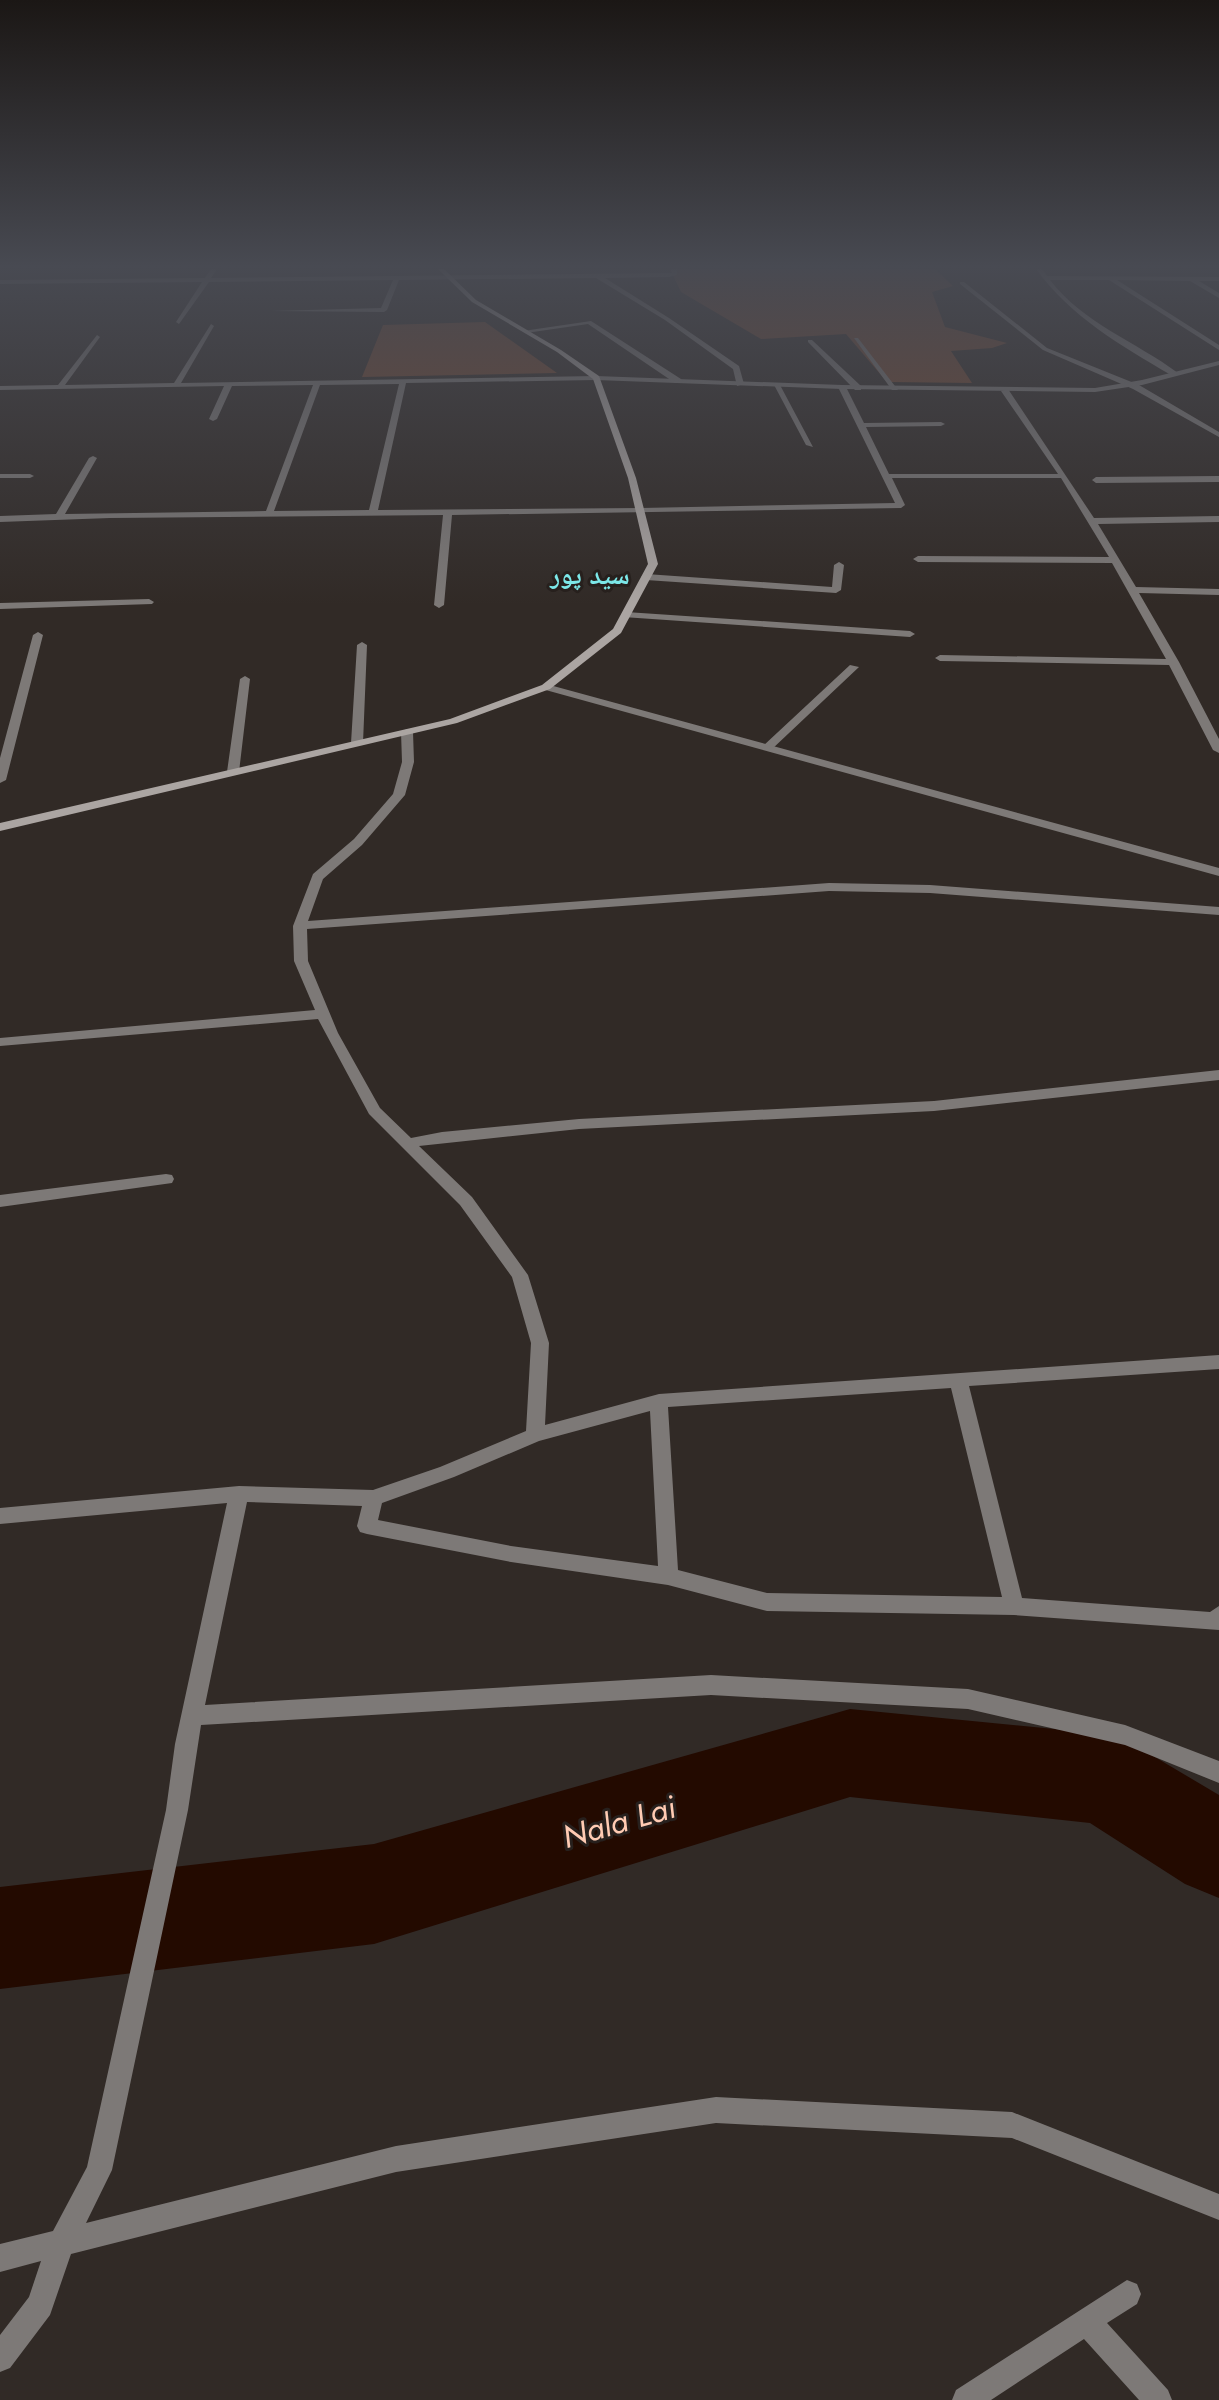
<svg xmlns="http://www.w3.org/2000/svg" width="1219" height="2400" font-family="Jost,'Noto Naskh Arabic',sans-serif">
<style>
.green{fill:#73462f}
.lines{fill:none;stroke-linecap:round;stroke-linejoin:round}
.river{fill:#230a00;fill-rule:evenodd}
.service{fill:#7d7977;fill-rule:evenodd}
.minor{fill:#7d7977;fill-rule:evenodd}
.tertiary{fill:#7d7977;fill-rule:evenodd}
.secondary{fill:#aba5a2;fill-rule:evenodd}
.labels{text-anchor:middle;stroke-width:6;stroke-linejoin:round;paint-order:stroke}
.far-district-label{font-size:26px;font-weight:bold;fill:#7ce8e9;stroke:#27201d}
.near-water-label{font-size:32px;font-style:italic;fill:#ffcbb3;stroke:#27201d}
</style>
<rect width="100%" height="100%" fill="#312a26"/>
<!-- green -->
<path class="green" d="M670 269H935L953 286 932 292 945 327 1007 343 992 348 951 351 972 383 887 382 846 334 761 339 681 292Z
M485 322 557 373 362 377 383 325Z"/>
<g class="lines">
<!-- river -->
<path class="river" d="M850 1709 1105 1734 1138 1747 1219 1795V1898L1185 1884 1090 1823 850 1797 374 1944 0 1989V1887L374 1844Z"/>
<!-- service -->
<path class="service" d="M591 321 681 379 682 381 675 383 588 324 526 333 523 331Z
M808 340H812L861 386V390H855L808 342Z
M850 665 859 667 771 750H763V746Z"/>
<!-- minor -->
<path class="minor" d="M211 269H217L211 278 669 273H672L671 269H677V275L669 277 605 278 669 318 739 366 744 384 737 386 733 369 665 320 596 278 399 280 387 310 384 312 271 311 381 308 393 280 209 282 179 324 176 322 202 282 0 284V280L205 278Z
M1036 269H1042L1047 276 1219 277V281H1199L1219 293V298L1190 281 1117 280 1219 345V350L1109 280H1050C1084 324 1135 341 1178 373L1171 375C1120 345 1071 317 1036 269Z
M960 282H964L1047 348 1139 385 1219 432V437L1133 389 1043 350 960 284Z
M211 324 214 326 181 383 596 376 600 378 596 380 406 383 378 510 641 508 895 503 838 387 842 385 846 387 864 423 941 422 945 424 941 426 866 427 889 474H1058L1001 391 1008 389 1094 518 1219 516V522L1098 524 1136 587 1219 589V595L1139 593 1179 662 1219 739V753L1213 750 1169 665 940 661 935 658 940 655 1166 659 1112 563 918 562 913 559 918 556 1109 557 1061 478H892L905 505 901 508 452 515 444 605 439 608 434 605 443 515 110 518 0 522V516L56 514 89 458 93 456 97 458 65 514 266 511 313 385 232 386 217 419 213 421 209 419 224 386 0 390V386L58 385 97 335 100 337 65 385 174 383ZM399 384 369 510 274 511 320 385Z
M854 338H858L898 390H892Z
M773 383 780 385 813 447 806 445Z
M0 474H30L34 476 30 478H0Z
M1219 476V482L1096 483 1092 480 1096 477Z
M839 562 844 565 841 590 836 593 646 580 641 577 646 574 832 587 834 565Z
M149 599 154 602 152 604 0 609V603Z
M626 612 910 631 915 634 910 637 623 617V613Z
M38 632 43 635 6 780 0 783V758L33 635Z
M362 642 367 645 363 743 357 746 351 743 357 645Z
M245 676 250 679 239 772 233 775 227 772 240 679Z
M546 684 1219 868V876L542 689 541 687Z
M407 729 413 732 414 762 405 795 362 845 323 879 308 921 829 883 930 885 1219 907V915L930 893 829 891 307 929 308 961 338 1033 380 1108 411 1138 442 1132 579 1119 934 1101 1219 1070V1080L934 1111 579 1129 419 1146 472 1197 528 1275 549 1343 545 1425 659 1394 1219 1355V1369L969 1386 1022 1598 1210 1612 1219 1606V1630L1014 1615 767 1611 668 1585 511 1562 367 1534 360 1532 357 1526 362 1506 247 1502 205 1705 711 1675 968 1689 1125 1725 1219 1761V1783L1125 1745 968 1709 711 1695 201 1725 188 1810 112 2170 86 2223 396 2146 716 2097 1012 2112 1219 2194V2220L1012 2138 716 2123 396 2172 71 2254 50 2315 10 2368 0 2372V2335L29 2297 41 2261 0 2272V2244L53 2231 87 2167 166 1810 175 1744 227 1503 0 1524V1508L239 1486 373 1490 440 1467 526 1431 531 1343 512 1277 460 1205 369 1114 318 1019 0 1046V1038L315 1010 294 961 293 926 313 874 354 839 393 794 402 762 401 732ZM951 1388 1002 1597 767 1593 678 1570 668 1407ZM650 1411 658 1566 511 1546 378 1520 382 1503 454 1477 539 1441Z
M166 1174 172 1175 174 1179 172 1183 0 1207V1195Z
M1127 2280 1137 2284 1141 2294 1137 2304 1107 2323 1168 2390 1172 2400H1139L1084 2339 991 2400H952L956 2390Z"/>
<!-- tertiary -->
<path class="tertiary" d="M1219 361V365L1142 385 1095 392 842 389 596 380 592 378 596 376 842 385 1095 388 1142 380Z"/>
<!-- secondary -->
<path class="secondary" d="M438 269H444L476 300 561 350 599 376 636 478 658 564 621 633 550 689 457 723 0 831V823L450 719 542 685 613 629 648 564 628 478 593 379 557 352 472 302Z"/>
</g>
<!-- sky -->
<linearGradient id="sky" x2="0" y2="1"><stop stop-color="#1b1715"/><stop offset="0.44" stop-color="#484a52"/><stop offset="1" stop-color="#484a52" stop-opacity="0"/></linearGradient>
<rect width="1219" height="605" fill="url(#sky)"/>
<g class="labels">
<!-- far-district labels -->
<g class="far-district-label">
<text x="590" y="584">سید پور</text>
</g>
<!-- near-water labels -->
<g class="near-water-label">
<text transform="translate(619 1822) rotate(-16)" y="11">Nala Lai</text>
</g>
</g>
</svg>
